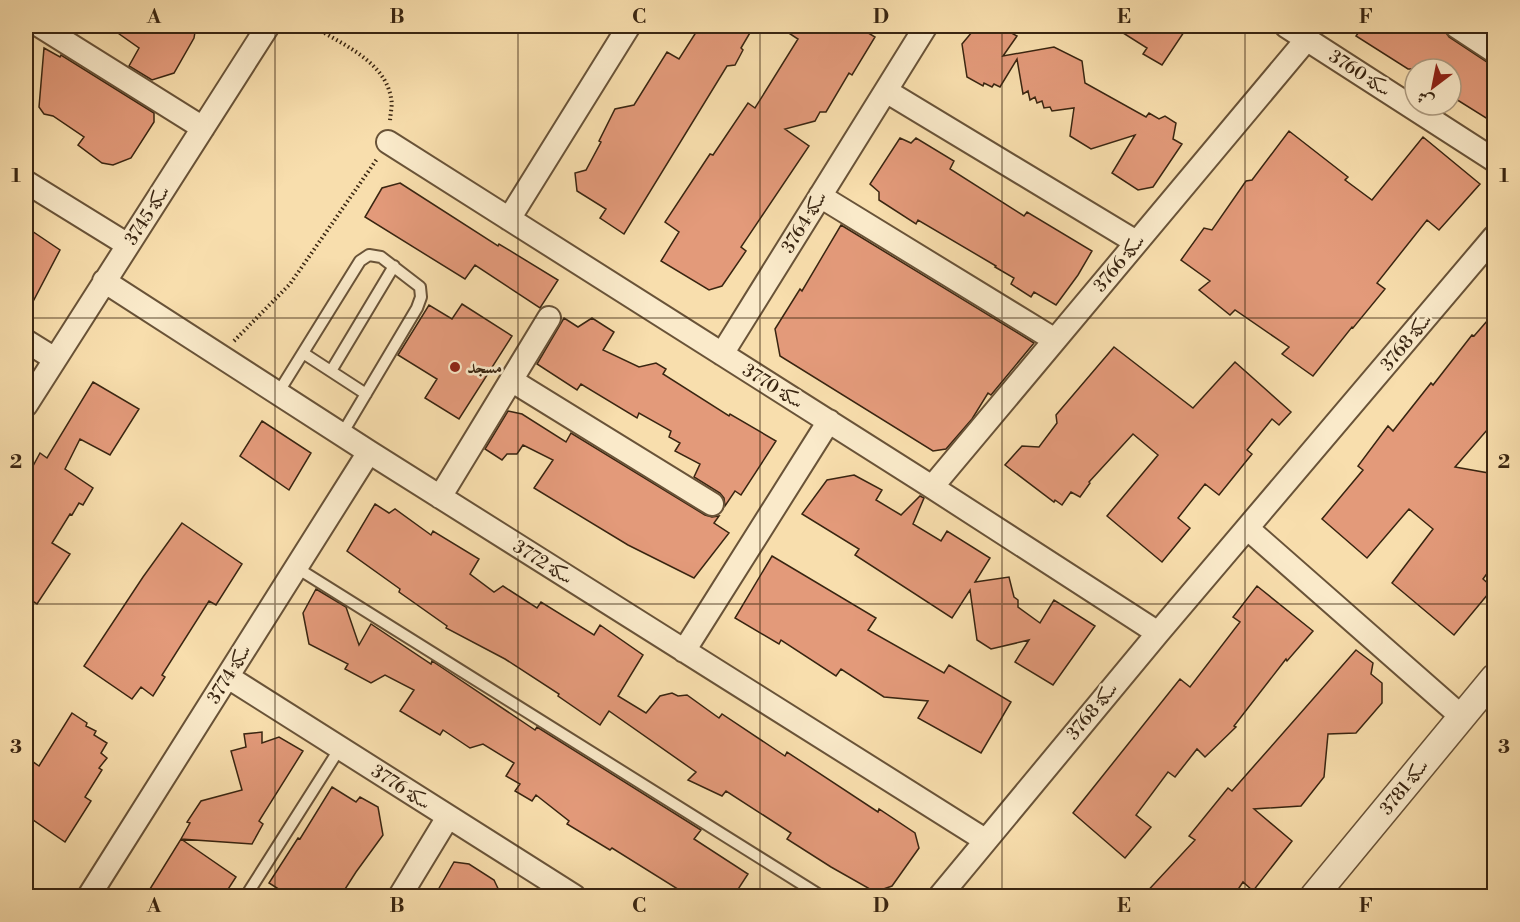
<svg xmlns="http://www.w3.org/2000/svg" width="1520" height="922" font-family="'Libre Bodoni',Amiri,serif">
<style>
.building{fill:#e39a7a;stroke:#392511;stroke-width:1.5}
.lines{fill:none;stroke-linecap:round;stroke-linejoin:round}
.service-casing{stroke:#695338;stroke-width:14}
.minor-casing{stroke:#695338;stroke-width:26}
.tertiary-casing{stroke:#695338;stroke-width:30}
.path{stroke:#392511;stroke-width:4;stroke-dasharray:1.5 3;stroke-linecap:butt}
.service{stroke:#faeaca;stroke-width:10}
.minor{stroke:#faeaca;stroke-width:22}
.tertiary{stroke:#faeaca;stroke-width:27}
.grid{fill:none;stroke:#392511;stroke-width:1.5;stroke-opacity:0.55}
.poi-dot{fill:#8f2418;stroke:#faeaca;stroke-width:2}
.labels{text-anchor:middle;stroke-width:5;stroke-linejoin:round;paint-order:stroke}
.street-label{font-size:18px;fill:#392511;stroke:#faeaca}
.poi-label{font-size:18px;font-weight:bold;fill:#392511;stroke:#faeaca;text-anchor:start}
.neatline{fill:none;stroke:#392511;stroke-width:2}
.grid-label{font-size:20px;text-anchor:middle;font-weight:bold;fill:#392511}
</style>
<rect width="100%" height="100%" fill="#f8dead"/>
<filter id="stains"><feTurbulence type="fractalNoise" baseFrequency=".00333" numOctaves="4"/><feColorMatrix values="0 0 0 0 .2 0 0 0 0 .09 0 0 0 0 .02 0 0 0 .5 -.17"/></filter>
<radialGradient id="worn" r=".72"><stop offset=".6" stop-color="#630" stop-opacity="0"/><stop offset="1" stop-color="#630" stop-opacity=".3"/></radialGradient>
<!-- building -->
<path class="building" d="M108 26H196L194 38 174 73 152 80 129 66 139 48Z
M700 26H754L741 48 743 50 735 65 727 66 624 234 600 218 606 209 577 191 575 173 586 170 601 142 599 141 615 109 634 105 667 52 679 59Z
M778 26H857L875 37 852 75 849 73 826 112H820L815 121 785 129 809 146 741 247 746 251 722 286 709 290 661 261 679 232 665 222 710 154 713 155 748 103 755 108 798 39Z
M977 26H999L1017 36 1003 56 1054 47 1082 61 1085 83 1146 117 1149 113 1159 119 1165 116 1176 123 1173 139 1182 144 1153 187 1138 190 1112 173 1135 135 1091 149 1070 136 1074 108 1052 111 1050 107 1044 108 1042 101 1037 103 1035 97 1030 100 1028 91 1023 94 1017 59 1000 87 994 84 992 87 984 83 983 86 967 77 962 44Z
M1112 26H1188L1162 65 1143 54 1147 48Z
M1363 26H1438L1443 28 1449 37 1487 62 1494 64V123L1451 96V69H1408L1356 36Z
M44 48 60 57 61 55 154 113V122L131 158 113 165 102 163 78 145 84 137 53 116 44 114 39 107Z
M1289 131 1348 177 1345 180 1372 200 1423 137 1480 184 1439 230 1427 220 1377 283 1385 289 1353 328 1352 327 1313 376 1282 354 1289 347 1235 310 1230 315 1199 290 1210 281 1181 260 1204 228 1212 230 1246 181 1252 180Z
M900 138 911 143 916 138 954 161 950 169 1024 216 1027 212 1092 251 1078 275 1056 305 1034 292 1031 297 1011 284 1014 278 995 267 996 266 918 220 916 224 879 200V192L870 184Z
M400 183 498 246 499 244 558 280 540 308 475 265 465 279 365 217 382 188Z
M841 225 1034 343 991 395 988 393 972 419 946 449 933 451 780 356 775 329 800 289 802 291Z
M26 227 60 250 26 315Z
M462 304 512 336 459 419 425 398 437 379 398 355 429 305 452 319Z
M1494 313V422L1455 467 1494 474V564L1483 579 1493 588 1454 635 1392 583 1433 529 1409 509 1367 558 1322 519 1363 470 1358 466 1388 426 1393 431 1431 383 1433 385 1472 335 1474 336Z
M564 318 578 327 592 318 614 332 603 350 639 367 656 363 666 369 663 374 729 416 730 414 776 441 741 495 735 491 725 506 724 498 720 493 694 477 700 464 675 451 680 443 669 437 671 431 639 413 637 418 581 384 577 390 537 364Z
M1114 347 1193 408 1235 362 1291 412 1279 425 1272 419 1247 450 1252 454 1219 495 1205 484 1178 518 1190 528 1162 562 1107 516 1158 455 1133 434 1089 482 1090 483 1080 497 1071 492 1062 505 1055 500 1054 502 1005 465 1022 446 1039 447 1057 423 1056 415Z
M93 382 139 409 110 455 80 439 65 469 93 488 83 505 79 503 72 515 70 514 52 543 70 554 37 604 26 597V479L40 453 47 458Z
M508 411 522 414 566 442 571 433 705 515 712 517 719 516 714 523 729 533 694 578 628 545 534 488 553 460 523 445 517 454H507L502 460 485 449Z
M262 421 311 453 289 490 240 456Z
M854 475 882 490 876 500 901 515 920 496 924 498 913 524 941 541 947 531 990 558 975 582 1009 577 1014 597 1018 600V607L1040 623 1054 600 1095 626 1053 685 1015 662 1029 640 991 649 977 640 970 590 952 618 855 555 859 549 802 514 827 480Z
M375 504 389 513 395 509 431 535 433 531 479 559 470 574 494 592 503 586 537 608 541 602 594 635 600 625 643 655 618 696 646 713 660 696 672 693 678 696 687 695 719 718 722 714 785 756 787 752 878 812 879 809 915 833 919 848 892 886 875 892 831 867 787 839 791 833 726 791 722 796 688 780 696 772 609 711 600 725 558 696 559 694 505 659 446 628 447 626 399 592 400 589 347 551Z
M182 523 242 564 216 605 209 601 162 675 165 677 153 696 141 687 132 699 84 666 143 577Z
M772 556 876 618 868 630 944 673 949 665 1011 702 981 753 918 718 928 701 884 697 841 669 836 676 781 640 779 644 735 618Z
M1257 586 1313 631 1287 661 1286 659 1234 726 1236 727 1205 757 1197 749 1175 777 1168 772 1136 815 1151 827 1125 858 1073 813 1180 679 1190 687 1240 622 1233 617Z
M316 589 346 607 359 645 371 624 431 664 432 661 441 667 535 730 537 727 701 830 694 839 748 874 733 897H678L681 891 612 848 610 850 567 824 569 821 536 795 532 801 515 791 520 784 506 776 514 763 483 744 470 748 443 730 440 735 400 711 414 690 385 675 371 683 345 669 348 664 309 644 303 613Z
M1356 650 1373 663 1371 674 1382 683V703L1356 733 1328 734 1324 777 1301 806 1254 809 1292 841 1253 891 1243 882 1233 897H1142L1195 840 1189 836 1228 788 1232 791Z
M72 713 87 723 86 726 96 731 94 735 107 743 101 753 107 758 99 768 102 770 85 797 91 801 65 842 26 815V757L39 766Z
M262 732V743L279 737 303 751 259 821 263 824 252 844 181 839 190 823 187 822 201 801 242 790 231 751 246 747 244 734Z
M332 787 356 802 360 797 378 807 383 835 356 872 340 897H291L269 883 298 838 300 839Z
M181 839 236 877 223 897H145Z
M454 862 469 864 494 880 502 897H434Z"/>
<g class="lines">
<!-- service casing -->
<g class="service-casing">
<path id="service" d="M303 353 366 394
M331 371 394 266
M278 393 360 261 369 255 381 257 420 287 421 297 417 308 342 434
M297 568 821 896
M246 896 340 748"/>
</g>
<!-- minor casing -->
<g class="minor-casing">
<path id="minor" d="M40 26 203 128
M1286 26 1494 160
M1456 26 1494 51
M886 91 1136 242
M388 142 932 487 1158 633
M26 182 128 245
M820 196 1055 340
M509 219 629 26
M104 281 369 452 985 840
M26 341 55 359
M722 354 926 26
M511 380 712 504
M26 405 268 26
M932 487 1307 39
M440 497 549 318
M1247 528 1462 717
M684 651 829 421
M228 677 574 896
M89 896 369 452
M400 896 448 817
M940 896 1158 633 1494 237"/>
</g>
<!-- tertiary casing -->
<g class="tertiary-casing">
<path id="tertiary" d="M1314 896 1494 678"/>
</g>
<!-- path -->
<path class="path" d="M313 26C341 44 385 61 391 98 393 105 390 114 390 122
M234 341 290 284 377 159"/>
<!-- service -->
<use href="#service" class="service"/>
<!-- minor -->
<use href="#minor" class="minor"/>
<!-- tertiary -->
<use href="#tertiary" class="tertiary"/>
</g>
<!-- grid -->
<path class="grid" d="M275 26V896M518 26V896M760 26V896M1002 26V896M1245 26V896M26 318H1494M26 604H1494"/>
<!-- markers -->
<circle class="poi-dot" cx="455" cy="367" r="6"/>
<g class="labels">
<!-- street labels -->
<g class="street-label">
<text transform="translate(1360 73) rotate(33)" y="6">سكة 3760</text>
<text transform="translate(147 215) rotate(-57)" y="6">سكة 3745</text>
<text transform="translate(804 222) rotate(-58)" y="6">سكة 3764</text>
<text transform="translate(1119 263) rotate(-50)" y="6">سكة 3766</text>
<text transform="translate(1406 342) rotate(-50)" y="6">سكة 3768</text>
<text transform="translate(773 386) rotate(32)" y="6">سكة 3770</text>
<text transform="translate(543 562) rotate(32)" y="6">سكة 3772</text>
<text transform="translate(229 674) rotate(-58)" y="6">سكة 3774</text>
<text transform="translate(1092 711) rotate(-50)" y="6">سكة 3768</text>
<text transform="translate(401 787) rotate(33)" y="6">سكة 3776</text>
<text transform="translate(1404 787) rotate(-51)" y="6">سكة 3781</text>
</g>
<!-- poi labels -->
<g class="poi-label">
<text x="467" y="373">مسجد</text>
</g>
</g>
<!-- margin -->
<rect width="1520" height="922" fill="none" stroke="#f8dead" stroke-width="66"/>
<!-- north arrow -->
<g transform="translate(1433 87) rotate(212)"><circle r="28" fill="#faeaca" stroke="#ad9b80" stroke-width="1.5"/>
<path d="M0-4.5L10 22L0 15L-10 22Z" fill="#8f2418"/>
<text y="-9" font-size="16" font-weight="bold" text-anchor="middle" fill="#392511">ش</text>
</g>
<rect x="33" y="33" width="1454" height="856" class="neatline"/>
<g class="grid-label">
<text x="154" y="23">A</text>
<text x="397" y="23">B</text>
<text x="639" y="23">C</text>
<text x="881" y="23">D</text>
<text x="1124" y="23">E</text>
<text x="1366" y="23">F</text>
<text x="16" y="182">1</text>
<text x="1504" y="182">1</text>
<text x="16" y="468">2</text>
<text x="1504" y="468">2</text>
<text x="16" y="753">3</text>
<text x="1504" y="753">3</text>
<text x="154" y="912">A</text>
<text x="397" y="912">B</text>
<text x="639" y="912">C</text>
<text x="881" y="912">D</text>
<text x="1124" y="912">E</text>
<text x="1366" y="912">F</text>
</g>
<rect width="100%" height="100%" filter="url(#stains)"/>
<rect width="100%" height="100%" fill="url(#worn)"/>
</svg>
